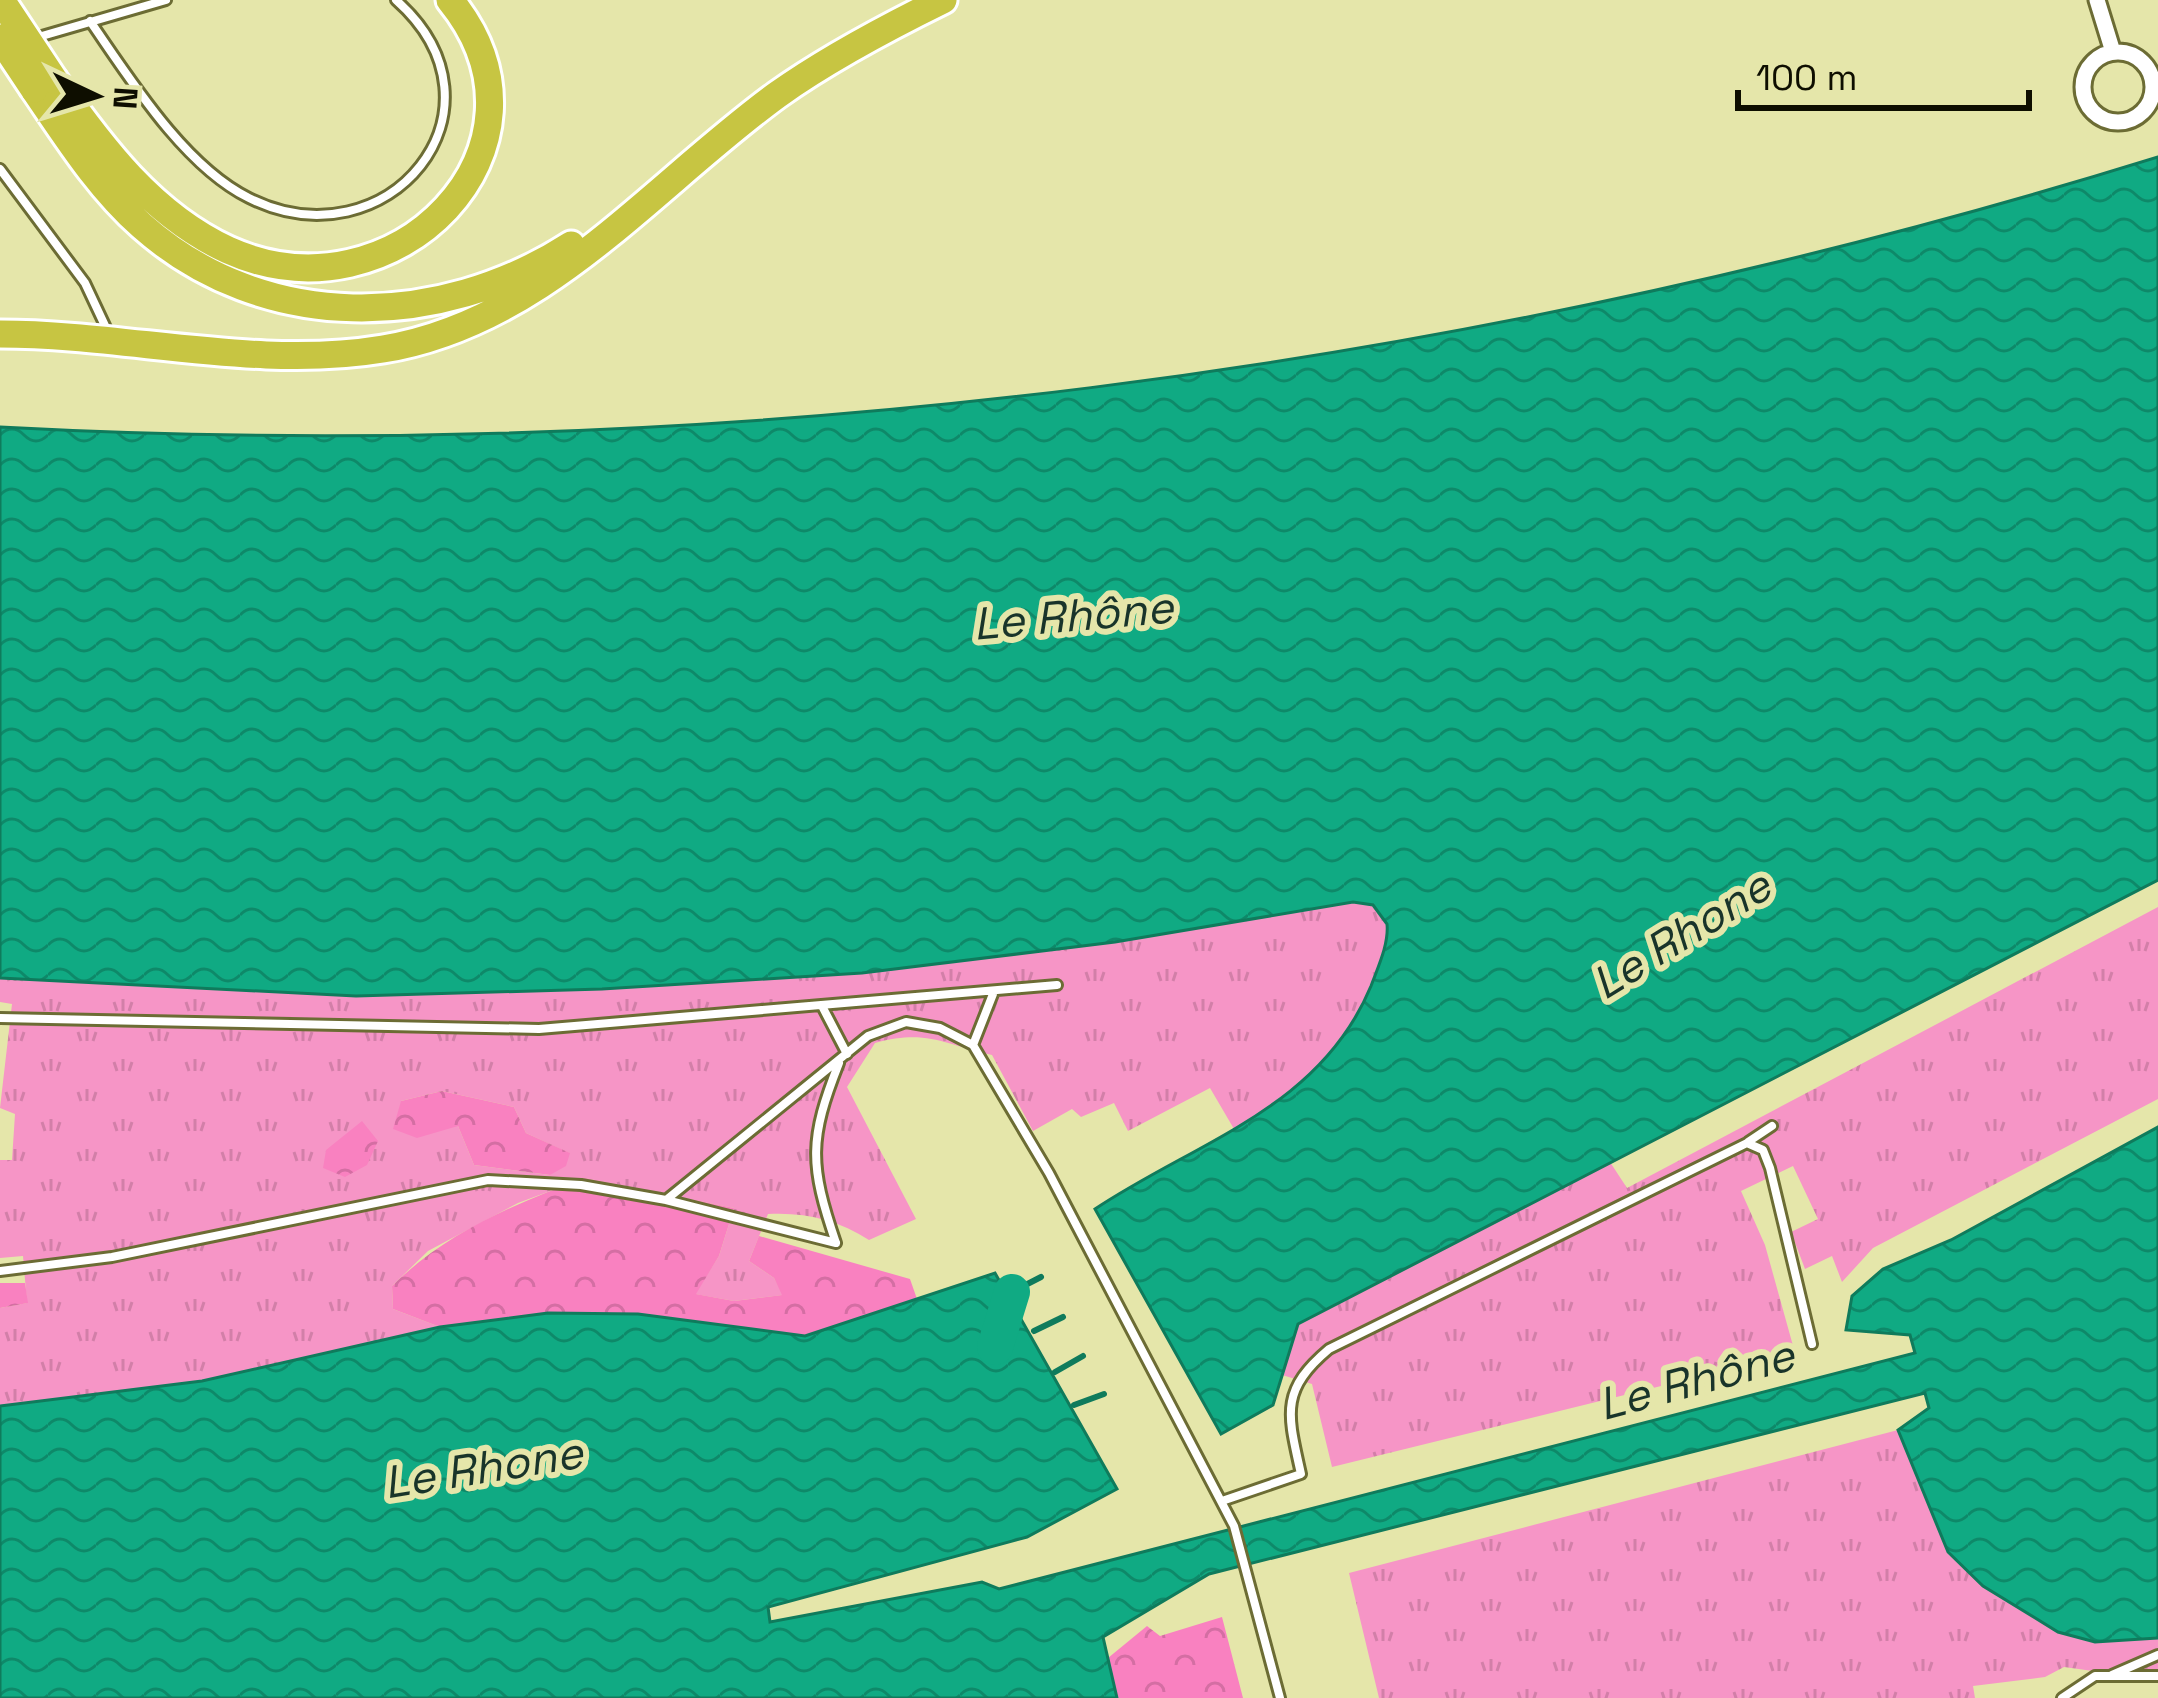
<svg xmlns="http://www.w3.org/2000/svg" width="2158" height="1698" font-family="'Space Grotesk',sans-serif">
<style>
.grass{fill:url(#grass-tufts);fill-rule:evenodd}
.forest{fill:url(#forest-crowns)}
.water{fill:url(#water-waves);stroke:#0f7b5c;stroke-width:3}
.lines{fill:none;stroke-linecap:round;stroke-linejoin:round}
.stream{stroke:#0f7b5c;stroke-width:6}
.river{stroke:#10aa83;stroke-width:36}
.lane-casing{stroke:#6c6c34;stroke-width:14}
.street-casing{stroke:#6c6c34;stroke-width:21}
.highway-casing{stroke:#fff;stroke-width:33}
.lane{stroke:#fff;stroke-width:8}
.street{stroke:#fff;stroke-width:15}
.highway{stroke:#c7c542;stroke-width:27}
.highway-bridge-casing{stroke:#fff;stroke-width:33;stroke-linecap:butt}
.highway-bridge{stroke:#c7c542;stroke-width:27}
.labels{text-anchor:middle;stroke-width:12;stroke-linejoin:round;paint-order:stroke}
.water-label{font-size:45px;font-style:italic;fill:#19342a;stroke:#e5e6aa}
</style>
<defs>
<pattern id="grass-tufts" width="24" height="20" patternUnits="userSpaceOnUse" patternTransform="scale(3)"><rect width="24" height="20" fill="#f695c6"/><path d="M3 7l-1-3M5 7V3M7 7l1-3M15 17l-1-3M17 17v-4M19 17l1-3" fill="none" stroke="#d27fa8"/></pattern>
<pattern id="forest-crowns" width="20" height="18" patternUnits="userSpaceOnUse" patternTransform="scale(3)"><rect width="20" height="18" fill="#f981c0"/><path d="M2 6a3 3 0 1 1 6 0M12 15a3 3 0 1 1 6 0" fill="none" stroke="#d46ea3"/></pattern>
<pattern id="water-waves" width="16" height="10" patternUnits="userSpaceOnUse" patternTransform="scale(3)"><rect width="16" height="10" fill="#10aa83"/><path d="M0 5q4-4 8 0t8 0" fill="none" stroke="#0e8969"/></pattern>
</defs>
<rect width="100%" height="100%" fill="#e5e6aa"/>
<!-- grass -->
<path class="grass" d="M1353 902 1373 905 1387 924C1393 1008 1300 1093 1234 1129L1210 1088 1128 1131 1114 1103 1081 1117 1072 1109 1033 1131 992 1055C943 1044 927 1029 875 1043L847 1087 916 1219 869 1240C838 1220 805 1212 768 1214L749 1261 774 1278 783 1295 734 1301 695 1294 719 1256 734 1208 585 1178 518 1203 428 1251 392 1286 393 1309 440 1327 202 1381 0 1406V1308L27 1303 23 1256 0 1258V1160H12L15 1114 0 1108 12 1004 0 1002V975L356 996 602 989 862 973ZM442 1091 514 1107 526 1133 569 1153 550 1175 474 1165 458 1126 401 1101Z
M2158 907V1099L1873 1248 1842 1282 1832 1256 1805 1269 1791 1232 1818 1219 1793 1166 1741 1191 1765 1245 1795 1353 1332 1467 1312 1384 1282 1375 1298 1325 1610 1162 1627 1188Z
M1898 1430 1948 1552 1982 1586 2058 1632 2100 1642 2158 1638V1680L2064 1667 2045 1677 1973 1686 1975 1698H1379L1349 1573Z"/>
<!-- forest -->
<path class="forest" d="M442 1091 514 1107 526 1133 570 1153 566 1166 550 1175 474 1165 458 1126 417 1138 393 1129 401 1101Z
M362 1121 378 1141 367 1165 345 1177 323 1168 326 1150Z
M585 1178 734 1208 719 1256 696 1294 734 1301 782 1295 774 1278 749 1261 759 1236 910 1279 917 1299 805 1336 638 1314 440 1327 393 1309 392 1286C447 1232 514 1204 585 1178Z
M0 1283H25L28 1303 0 1308Z
M1222 1617 1243 1698H1117L1108 1658 1147 1626 1160 1636Z"/>
<!-- water -->
<path class="water" d="M2158 157V880L1298 1324 1273 1405 1221 1434 1095 1209C1197 1141 1320 1109 1371 986 1378 967 1389 944 1387 924L1373 905 1353 902 1115 942 862 973 602 989 356 996 0 978V427C728 466 1462 373 2158 157Z
M2158 1127V1638L2095 1642 2058 1632 1983 1586 1948 1552 1898 1430 1929 1408 1925 1393 1209 1574 1103 1637 1117 1698H0V1406L202 1381 440 1327 548 1313 638 1314 805 1336 995 1273 1117 1489 1027 1537 768 1607 770 1622 982 1582 999 1589 1915 1353 1910 1335 1846 1330 1852 1296 1883 1269 1951 1240Z"/>
<g class="lines">
<!-- stream -->
<path class="stream" d="M1012 1292 1041 1277
M1034 1331 1063 1317
M1055 1372 1083 1356
M1074 1405 1104 1394"/>
<!-- river -->
<path class="river" d="M995 1347 1012 1292"/>
<!-- lane casing -->
<g class="lane-casing">
<path id="lane" d="M90 21C130 79 184 166 249 198 387 267 519 109 396 0
M35 38 166 0
M0 169 85 283 108 332
M822 1006 847 1054
M0 1018 539 1029 1057 985
M973 1045 993 994
M1748 1142 1772 1126
M666 1200 868 1036 906 1022 940 1028 973 1045 1049 1173 1234 1526 1280 1698
M836 1243C809 1164 809 1139 839 1063
M0 1271 112 1257 488 1180 581 1185 666 1200 836 1243
M1222 1501 1301 1474C1288 1415 1279 1391 1329 1349L1747 1143 1763 1150 1770 1168 1812 1344
M2112 1675 2158 1655
M2062 1698 2095 1676H2158"/>
</g>
<!-- street casing -->
<g class="street-casing">
<path id="street" d="M2097 0 2113 52
M2083 87a35 35 0 1 1 70 0a35 35 0 1 1-70 0Z"/>
</g>
<!-- highway casing -->
<g class="highway-casing">
<path id="highway" d="M54 80C101 147 152 215 228 250 394 325 570 147 450 0
M34 89C67 137 98 187 142 226 264 334 439 330 571 245
M0 334C126 334 258 370 383 349 544 323 651 187 777 95 829 58 886 28 943 0"/>
</g>
<!-- lane -->
<use href="#lane" class="lane"/>
<!-- street -->
<use href="#street" class="street"/>
<!-- highway -->
<use href="#highway" class="highway"/>
<!-- highway-bridge casing -->
<g class="highway-bridge-casing">
<path id="highway-bridge" d="M1 0 54 80
M0 38 34 89"/>
</g>
<!-- highway-bridge -->
<use href="#highway-bridge" class="highway-bridge"/>
</g>
<g class="labels">
<!-- water labels -->
<g class="water-label">
<text transform="translate(1073 615) rotate(-5)" y="16">Le Rhône</text>
<text transform="translate(1681 934) rotate(-32)" y="16">Le Rhone</text>
<text transform="translate(1696 1379) rotate(-15)" y="16">Le Rhône</text>
<text transform="translate(483 1467) rotate(-9)" y="16">Le Rhone</text>
</g>
</g>
<!-- north arrow -->
<g transform="translate(96 96) rotate(94)" stroke="#e5e6aa" stroke-width="9" paint-order="stroke">
<path d="M0-9L21 45L0 30L-21 45Z" fill="#0e0e00"/>
<text y="-18" font-size="33" font-weight="bold" text-anchor="middle" fill="#0e0e00">N</text>
</g>
<!-- scale -->
<path d="M1738 90v18h291v-18" fill="none" stroke="#0e0e00" stroke-width="6"/>
<text x="1756" y="90" font-size="36" fill="#0e0e00" stroke="#e5e6aa" stroke-width="9" paint-order="stroke">100 m</text>
</svg>
